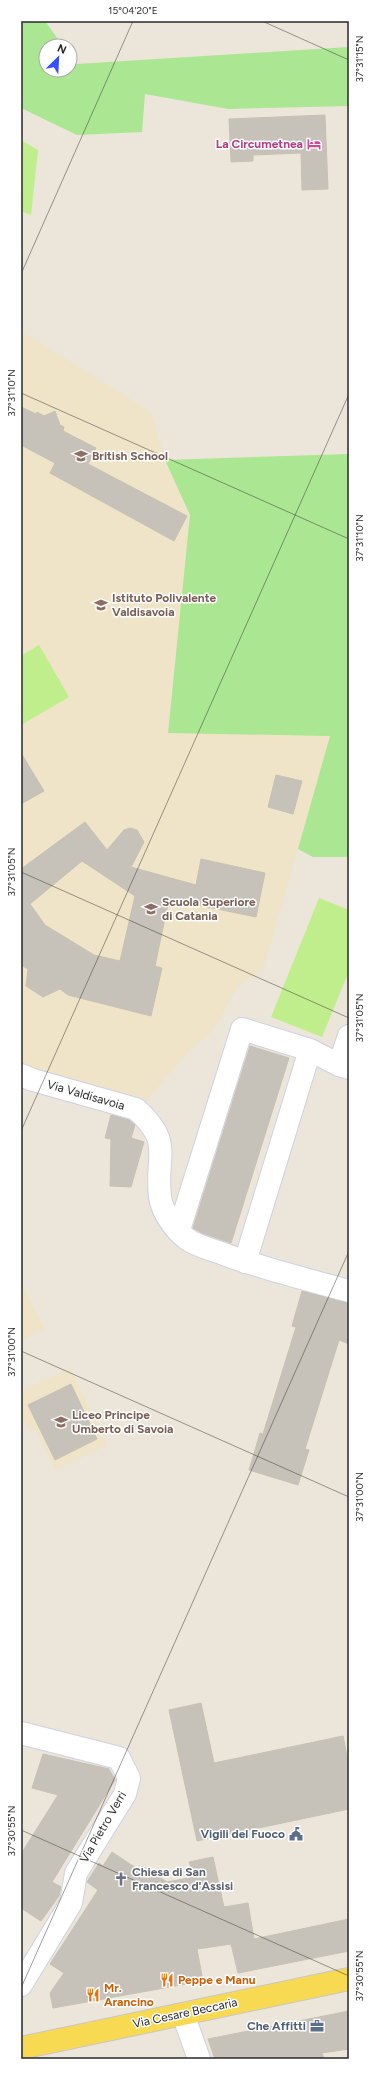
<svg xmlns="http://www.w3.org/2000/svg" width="370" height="2080" font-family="Figtree,sans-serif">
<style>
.education{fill:#efe4c7}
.green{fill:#abe692}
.pitch{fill:#c0ee8d}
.building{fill:#c7c2b9;stroke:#c7c1b3;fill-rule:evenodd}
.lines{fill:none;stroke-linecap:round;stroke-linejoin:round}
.minor-casing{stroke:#ced1e3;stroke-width:24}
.major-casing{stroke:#c7c7c7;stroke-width:24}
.minor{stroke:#fff;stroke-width:22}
.major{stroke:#f7d952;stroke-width:22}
.ticks{fill:none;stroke:#282828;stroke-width:1;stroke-opacity:0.45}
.labels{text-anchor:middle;stroke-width:3;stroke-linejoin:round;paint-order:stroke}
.hotel-label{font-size:12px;font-weight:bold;fill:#b23c85;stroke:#fff;text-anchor:end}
.education-label{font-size:12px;font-weight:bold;fill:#785e54;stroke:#fff;text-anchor:start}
.street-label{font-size:12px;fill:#282828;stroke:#fff}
.service-label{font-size:12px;font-weight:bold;fill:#4e5e75;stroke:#fff;text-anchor:end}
.worship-label{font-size:12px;font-weight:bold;fill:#5b616d;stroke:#fff;text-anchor:start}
.food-label{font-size:12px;font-weight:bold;fill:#c56008;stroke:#fff;text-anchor:start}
.neatline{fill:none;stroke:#282828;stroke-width:1.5}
.ticks-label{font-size:10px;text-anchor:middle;fill:#282828}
</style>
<rect width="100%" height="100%" fill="#ece5d9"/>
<!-- education -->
<path class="education" d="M21 331 151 412 165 460 190 515 168 732 331 736 263 970 238 986 213 1031 190 1050 145 1102 21 1065Z
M21 1281 45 1329 21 1340Z
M70 1368 107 1445 55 1470 36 1430 30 1432 21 1414V1391Z"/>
<!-- green -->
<path class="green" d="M21 21H45L63 46H46V70H70V55L77 64 349 47V106L228 109 145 94 142 132 77 135 21 108Z
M349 454V857H313L298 849 330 736 168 733 190 515 165 460Z"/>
<!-- pitch -->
<path class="pitch" d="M21 140 38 150 31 215 21 211Z
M39 645 69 697 21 725V656Z
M319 898 349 910V971L322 1037 271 1017Z"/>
<!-- building -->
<path class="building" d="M325 115 328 189 302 190 301 153 253 155V161L231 162 229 119Z
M21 407 36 414 37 412 44 416 55 411 60 425 64 427 63 431 96 448 88 464 187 516 174 541 50 473 55 463 21 445Z
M21 753 44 791 21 804Z
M276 775 302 781 293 814 268 807Z
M85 822 107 850 124 830 130 828 137 830 144 842 131 867 196 885 201 859 265 873 256 917 169 899 155 966 162 968 151 1016 68 995 60 989 43 997 26 986 28 969 21 965V869ZM82 861 135 896 120 961 94 955 45 925 30 904Z
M250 1046 289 1058 231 1243 202 1233 193 1228Z
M111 1115 129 1120 135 1125 131 1138 144 1142 131 1187 110 1186 111 1139 105 1138Z
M302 1291 349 1303V1344L339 1340 305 1449 309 1450 298 1485 249 1470 260 1433 263 1434 296 1327 292 1326Z
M71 1384 97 1439 55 1460 28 1405Z
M201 1703 214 1763 343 1736 349 1766V1809L197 1841 169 1710Z
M43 1754 109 1769 115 1780 52 1882 61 1887 59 1896 41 1921 21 1908V1854L58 1795 32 1788Z
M112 1852 139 1870 142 1866 167 1882 195 1877 189 1862 213 1857 224 1907 248 1903 254 1939 349 1919V1951L238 1973 231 1944 197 1949 203 1981 53 2008 50 1993 64 1973 50 1964 98 1890 87 1882 99 1863 103 1866Z
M349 2011V2049L322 2053 324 2059H215L208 2039Z"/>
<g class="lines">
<!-- minor casing -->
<g class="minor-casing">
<path id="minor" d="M339 1065 349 1036
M21 1075 33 1080 136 1109C174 1143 155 1154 160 1197 162 1212 175 1230 187 1239 196 1246 211 1249 221 1253 263 1269 306 1279 349 1291
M179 1230 242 1029 310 1050
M245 1262 310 1050 339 1065 349 1068
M21 1733 119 1758 129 1778 125 1794 76 1873 71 1903 21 1985
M183 2014 199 2059"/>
</g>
<!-- major casing -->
<g class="major-casing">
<path id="major" d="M21 2048 349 1979"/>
</g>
<!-- minor -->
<use href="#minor" class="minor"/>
<!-- major -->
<use href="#major" class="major"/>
</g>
<!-- ticks -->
<path class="ticks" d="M262 21 349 60M21 274 133 21M21 393 349 539M21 872 349 1018M21 1131 349 394M21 1351 349 1497M21 1830 349 1976M21 1988 349 1251"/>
<!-- icons -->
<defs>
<g id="hotel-bare" transform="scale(1.08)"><path d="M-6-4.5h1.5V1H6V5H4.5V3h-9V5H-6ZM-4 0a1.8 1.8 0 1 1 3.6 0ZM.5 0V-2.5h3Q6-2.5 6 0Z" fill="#d1479c" stroke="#fff" stroke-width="2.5" paint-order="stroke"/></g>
<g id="school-bare" transform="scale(1.08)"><path d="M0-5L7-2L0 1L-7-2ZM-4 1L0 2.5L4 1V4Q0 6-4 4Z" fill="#8d6e63" stroke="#fff" stroke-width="2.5" paint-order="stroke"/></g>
<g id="university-bare" transform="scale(1.08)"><path d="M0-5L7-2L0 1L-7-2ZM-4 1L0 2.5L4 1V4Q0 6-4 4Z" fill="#8d6e63" stroke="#fff" stroke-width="2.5" paint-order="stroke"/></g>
<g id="civic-bare" transform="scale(1.08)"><path d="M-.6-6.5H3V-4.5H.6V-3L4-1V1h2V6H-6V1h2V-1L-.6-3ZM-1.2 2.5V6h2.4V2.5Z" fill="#5c6f8a" stroke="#fff" stroke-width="2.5" paint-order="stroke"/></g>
<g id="church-bare" transform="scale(1.08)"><path d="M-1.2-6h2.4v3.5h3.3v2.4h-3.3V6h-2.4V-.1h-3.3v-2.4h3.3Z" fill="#6b7280" stroke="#fff" stroke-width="2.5" paint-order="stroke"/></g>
<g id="restaurant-bare" transform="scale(1.08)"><path d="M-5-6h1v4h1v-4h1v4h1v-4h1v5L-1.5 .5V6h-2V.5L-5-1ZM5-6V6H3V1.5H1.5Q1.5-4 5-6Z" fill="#e8710a" stroke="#fff" stroke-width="2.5" paint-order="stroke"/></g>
<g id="office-bare" transform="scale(1.08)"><path d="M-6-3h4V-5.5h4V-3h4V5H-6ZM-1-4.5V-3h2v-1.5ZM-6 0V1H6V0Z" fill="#5c6f8a" stroke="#fff" stroke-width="2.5" paint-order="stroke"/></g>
</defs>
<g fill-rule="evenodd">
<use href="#hotel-bare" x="314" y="144"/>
<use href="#school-bare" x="81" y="456"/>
<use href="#school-bare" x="101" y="605"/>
<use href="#university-bare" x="151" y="909"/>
<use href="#school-bare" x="61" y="1422"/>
<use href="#civic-bare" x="296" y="1834"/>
<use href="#church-bare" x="121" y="1879"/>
<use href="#restaurant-bare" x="167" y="1980"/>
<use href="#restaurant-bare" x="93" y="1995"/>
<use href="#office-bare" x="317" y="2026"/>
</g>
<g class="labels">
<!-- hotel labels -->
<g class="hotel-label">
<text x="303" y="148">La Circumetnea</text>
</g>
<!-- education labels -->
<g class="education-label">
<text x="92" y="460">British School</text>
<text x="112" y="602">Istituto Polivalente<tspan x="112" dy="14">Valdisavoia</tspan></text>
<text x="162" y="906">Scuola Superiore<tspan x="162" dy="14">di Catania</tspan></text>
<text x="72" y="1419">Liceo Principe<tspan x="72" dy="14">Umberto di Savoia</tspan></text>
</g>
<!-- street labels -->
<g class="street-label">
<text transform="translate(86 1095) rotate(16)" y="4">Via Valdisavoia</text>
<text transform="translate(103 1827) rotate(-60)" y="4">Via Pietro Verri</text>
<text transform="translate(185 2013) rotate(-12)" y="4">Via Cesare Beccaria</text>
</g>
<!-- service labels -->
<g class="service-label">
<text x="285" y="1838">Vigili del Fuoco</text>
<text x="306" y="2030">Che Affitti</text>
</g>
<!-- worship labels -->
<g class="worship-label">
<text x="132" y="1876">Chiesa di San<tspan x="132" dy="14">Francesco d'Assisi</tspan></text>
</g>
<!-- food labels -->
<g class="food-label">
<text x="178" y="1984">Peppe e Manu</text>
<text x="104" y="1992">Mr.<tspan x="104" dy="14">Arancino</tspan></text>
</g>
</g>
<!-- border -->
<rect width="370" height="2080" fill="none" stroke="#ffffff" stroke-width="44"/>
<!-- north arrow -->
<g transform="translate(58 58) rotate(24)"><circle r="19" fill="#ffffff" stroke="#a9a9a9"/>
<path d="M0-3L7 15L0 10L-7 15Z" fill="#334fff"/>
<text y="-6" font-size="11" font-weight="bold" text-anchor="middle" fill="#282828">N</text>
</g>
<rect x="22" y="22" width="326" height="2036" class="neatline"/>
<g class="ticks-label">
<text x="133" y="14">15°04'20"E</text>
<text transform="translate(359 59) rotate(-90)" y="4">37°31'15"N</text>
<text transform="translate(11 393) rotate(-90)" y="4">37°31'10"N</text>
<text transform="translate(359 538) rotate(-90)" y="4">37°31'10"N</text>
<text transform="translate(11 872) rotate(-90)" y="4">37°31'05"N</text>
<text transform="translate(359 1018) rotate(-90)" y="4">37°31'05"N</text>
<text transform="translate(11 1352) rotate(-90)" y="4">37°31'00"N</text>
<text transform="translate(359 1497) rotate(-90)" y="4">37°31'00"N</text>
<text transform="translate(11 1831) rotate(-90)" y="4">37°30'55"N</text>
<text transform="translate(359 1976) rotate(-90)" y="4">37°30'55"N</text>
</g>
</svg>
